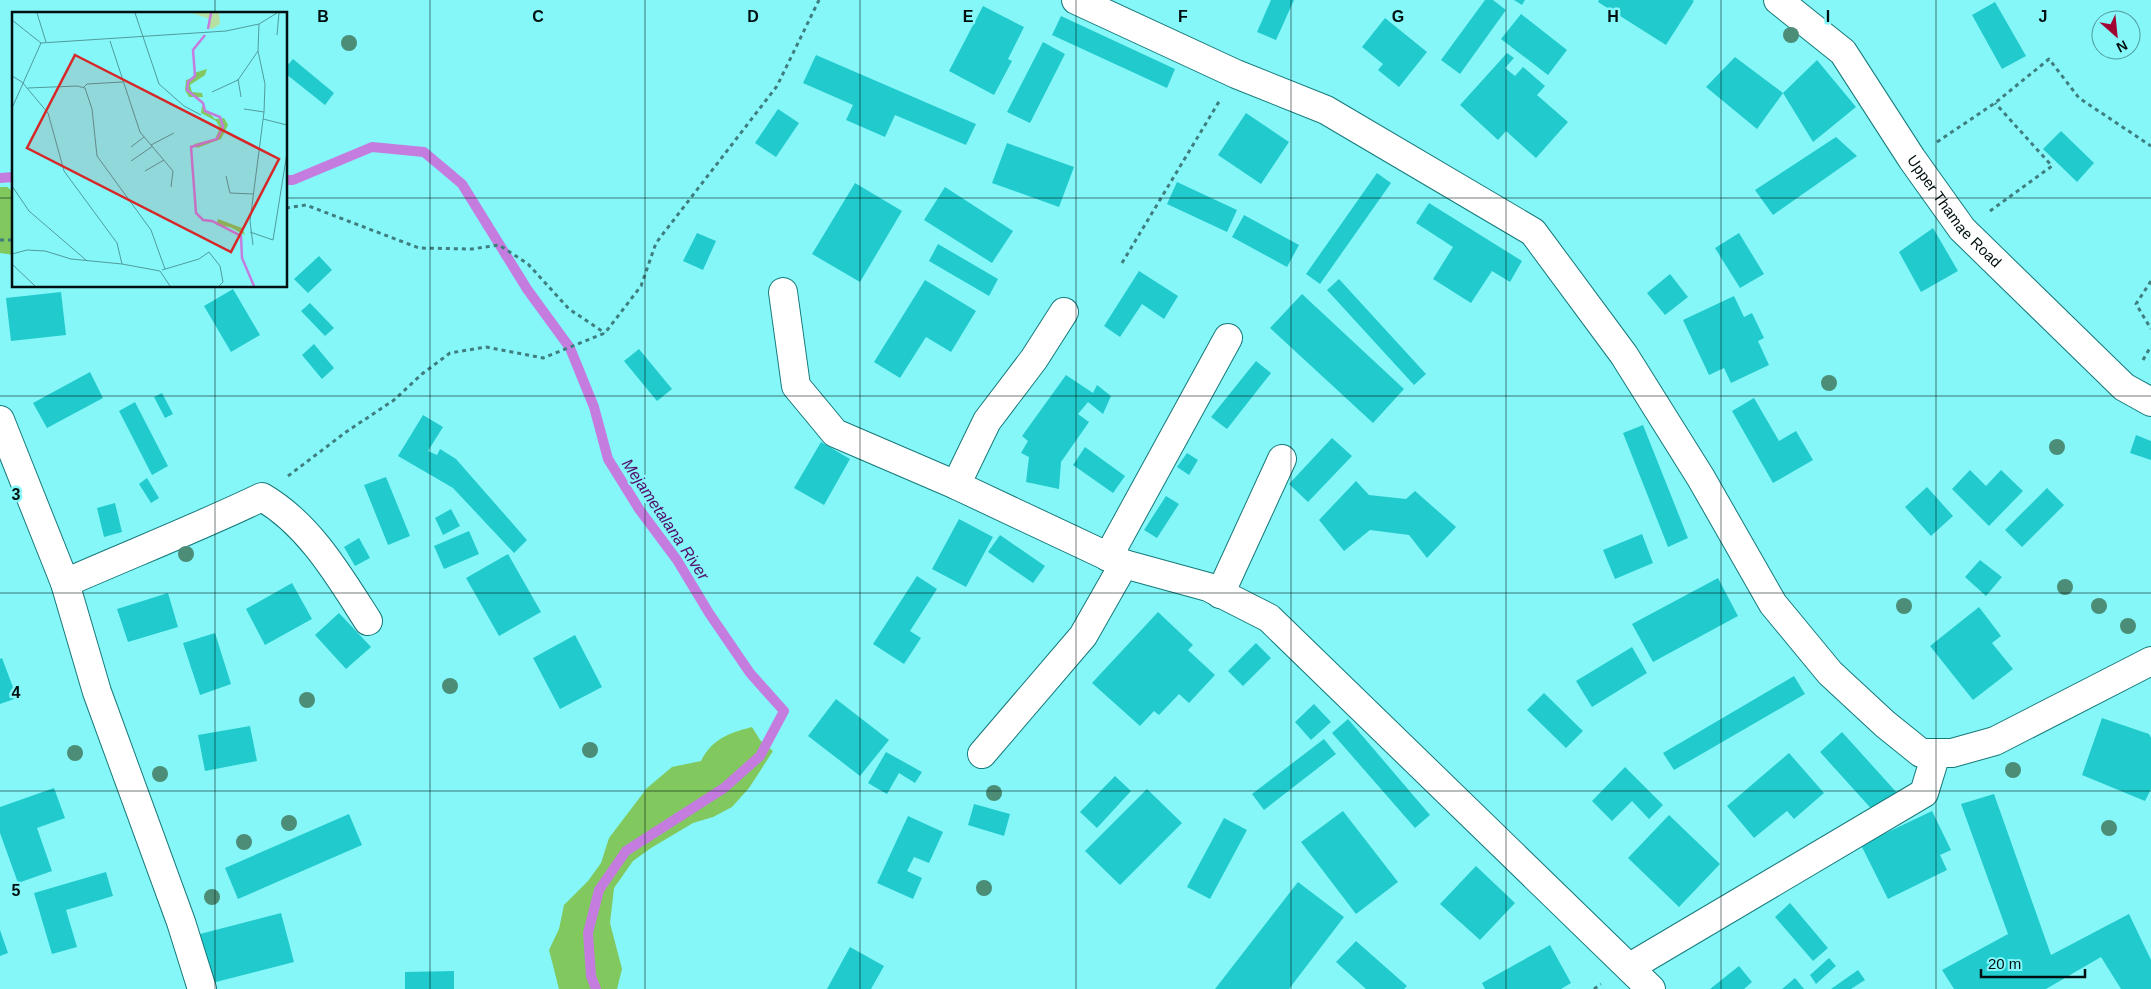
<svg xmlns="http://www.w3.org/2000/svg" width="2151" height="989" font-family="Arial,sans-serif">
<style>
.forest{fill:#81c85e}
.lines{fill:none;stroke-linecap:round;stroke-linejoin:round}
.stream{stroke:#c47ddf;stroke-width:10}
.building{fill:#21cbcd}
.minor-casing{stroke:#17797a;stroke-width:30}
.path{stroke:#3f7e7f;stroke-width:3;stroke-dasharray:4 4;stroke-linecap:butt}
.minor{stroke:#fff;stroke-width:28}
.tree{fill:#4b8d77}
.grid{fill:none;stroke:#001010;stroke-width:1;stroke-opacity:0.55}
.labels{text-anchor:middle;stroke-width:5;stroke-linejoin:round;paint-order:stroke}
.street-label{font-size:15px;fill:#001010;stroke:#85f7f9}
.water-label{font-size:16px;font-style:italic;fill:#520c68;stroke:#85f7f9}
.inset-river{fill:none;stroke:#c47ddf;stroke-width:2.5}
.inset-road{fill:none;stroke:#509b9c;stroke-width:1}
.view{fill:#d62828;fill-opacity:0.15;stroke:#d62828;stroke-width:2.5}
.inset-edge{fill:none;stroke:#001010;stroke-width:2.5}
.grid-label{font-size:16px;text-anchor:middle;font-weight:bold;fill:#001010;stroke:#85f7f9;stroke-width:5;stroke-linejoin:round;paint-order:stroke}
</style>
<rect width="100%" height="100%" fill="#85f7f9"/>
<!-- forest -->
<path class="forest" d="M0 187H7L14 192V255L0 253Z
M752 727 760 740 773 751 749 788 732 807 713 817 693 823 651 848 633 861 614 888 610 923 622 969 617 989H559L549 950 559 929 564 905 588 881 601 863 609 838 647 788 672 767 701 761C712 739 729 733 752 727Z"/>
<g class="lines">
<!-- stream -->
<path class="stream" d="M0 178 14 177
M286 180H293L372 147 424 152 462 184 527 289 570 348 594 407 608 459 639 509 677 560 709 613 750 673 784 711 760 756 724 788 626 851 599 890 588 933 591 976 596 989"/>
</g>
<!-- building -->
<path class="building" d="M1271 0H1294L1276 40 1257 32Z
M1485 0H1493L1506 10 1460 74 1441 60Z
M1514 0H1525L1522 5Z
M1599 0H1692L1694 1 1666 45 1598 2Z
M1995 2 2026 56 2002 69 1972 15Z
M983 6 1024 27 1008 59 1012 61 994 95 949 71Z
M1521 14 1567 50 1548 75 1501 39Z
M1061 16 1175 69 1167 88 1052 35Z
M1385 18 1427 52 1399 87 1378 70 1383 64 1362 47Z
M1043 42 1065 54 1030 123 1007 112Z
M1507 53 1514 58 1505 68 1515 76 1523 67 1545 86 1537 95 1568 122 1536 158 1506 131 1498 140 1460 105Z
M816 55 976 124 966 145 895 115 885 137 846 120 853 105 803 83Z
M1735 57 1783 93 1817 60 1856 107 1813 142 1783 93 1757 129 1706 87Z
M293 59 334 93 325 105 286 74V67Z
M778 109 799 123 776 157 755 143Z
M1246 113 1289 142 1261 184 1218 155Z
M2061 131 2094 163 2077 182 2043 149Z
M1836 137 1857 156 1773 215 1755 190Z
M1007 143 1074 167 1059 207 992 183Z
M1377 173 1391 183 1320 284 1306 274Z
M1177 182 1237 210 1227 232 1167 204Z
M855 183 902 211 860 282 812 254Z
M945 187 1013 231 992 263 924 220Z
M1429 203 1522 261 1510 282 1492 271 1471 303 1433 279 1453 247 1416 223Z
M1244 215 1299 245 1287 267 1232 237Z
M1933 228 1958 271 1921 292 1899 252Z
M697 233 716 241 703 270 683 261Z
M1739 233 1764 274 1740 288 1715 248Z
M938 244 998 279 989 296 929 261Z
M319 256 332 270 308 293 294 279Z
M1139 271 1178 296 1164 319 1142 304 1120 337 1104 326Z
M1670 274 1688 297 1665 315 1647 293Z
M1339 279 1426 374 1414 385 1327 290Z
M925 280 976 311 951 352 926 337 900 378 874 362Z
M233 289 260 335 231 352 204 306Z
M61 292 66 335 11 341 6 298Z
M1302 294 1404 389 1373 423 1270 328Z
M1734 296 1744 317 1752 313 1764 338 1758 341 1769 365 1731 383 1724 368 1709 375 1683 320Z
M310 303 334 328 325 336 301 311Z
M314 344 334 368 322 379 302 355Z
M639 349 672 389 657 401 624 361Z
M1256 361 1271 373 1227 429 1211 417Z
M90 372 103 398 47 428 33 403Z
M1066 375 1093 393 1097 385 1111 396 1103 414 1088 402 1078 414 1089 422 1061 462 1059 489 1026 482 1029 457 1021 453 1028 441 1022 436Z
M162 393 173 414 165 418 154 397Z
M1754 398 1779 441 1796 431 1813 460 1773 483 1732 411Z
M135 402 168 466 152 475 119 411Z
M423 415 443 427 428 451 437 455 440 449 456 459 527 540 514 553 453 488 398 456Z
M1643 425 1688 538 1668 547 1623 433Z
M2136 435 2151 441V460L2130 453Z
M1332 438 1352 456 1308 502 1289 484Z
M821 442 850 459 824 505 794 488Z
M1085 447 1125 476 1113 493 1073 465Z
M1187 453 1198 460 1189 475 1177 467Z
M1970 470 1986 486 2001 470 2023 491 1989 526 1952 489Z
M386 477 410 536 388 545 364 485Z
M147 478 159 498 151 503 139 484Z
M1356 481 1369 495 1406 499 1415 491 1456 527 1427 558 1409 535 1370 530 1344 551 1319 520Z
M1927 487 1953 516 1931 536 1905 507Z
M2047 488 2064 505 2022 547 2005 530Z
M1166 496 1179 504 1157 538 1144 530Z
M115 503 122 532 104 537 97 508Z
M451 509 460 526 443 535 435 518Z
M959 519 993 537 966 587 932 569Z
M469 531 479 554 444 569 434 546Z
M1642 534 1653 563 1615 579 1603 550Z
M1000 535 1045 566 1033 583 988 552Z
M359 538 370 558 355 566 344 547Z
M508 554 541 612 499 636 466 578Z
M1980 560 2002 577 1986 596 1965 577Z
M917 576 937 589 910 631 921 638 904 664 873 644Z
M1718 578 1738 616 1653 662 1632 624Z
M292 583 312 619 265 645 246 609Z
M168 593 178 627 128 642 117 609Z
M1979 607 2001 636 1992 643 2013 669 1973 700 1930 646Z
M1158 612 1193 645 1188 650 1215 675 1189 703 1179 694 1159 715 1154 711 1140 726 1092 683Z
M339 613 371 647 346 669 315 635Z
M215 633 231 684 200 695 183 643Z
M575 635 602 687 560 709 533 658Z
M1256 643 1271 658 1243 686 1228 671Z
M1632 647 1647 673 1592 707 1576 681Z
M2 658 17 698 0 704V659Z
M1794 676 1805 694 1674 770 1663 753Z
M1544 693 1583 731 1566 748 1527 710Z
M836 699 889 740 860 776 808 736Z
M1314 704 1331 722 1311 740 1295 722Z
M2102 718 2149 734 2151 738V789L2145 801 2082 775Z
M1348 719 1430 815 1415 828 1332 733Z
M250 726 257 761 205 771 198 735Z
M1842 732 1898 794 1876 814 1820 752Z
M1324 739 1336 754 1264 810 1252 794Z
M886 752 922 772 915 783 899 773 887 794 868 783Z
M1789 753 1824 793 1794 819 1787 811 1754 838 1727 806Z
M1625 767 1663 805 1649 819 1632 801 1612 821 1592 801Z
M1115 776 1131 791 1097 828 1080 812Z
M54 788 65 818 37 828 52 871 18 883 0 833V807Z
M1147 789 1182 823 1120 885 1085 851Z
M1994 794 2051 955 2129 914 2151 960V989H2121L2101 957 2046 989H1954L1942 970 2008 934 1961 804Z
M974 804 1010 814 1004 836 968 825Z
M1343 811 1398 882 1356 914 1301 842Z
M1932 811 1951 850 1940 855 1947 870 1888 899 1861 845Z
M349 814 362 845 238 899 225 868Z
M1669 815 1720 864 1679 907 1628 858Z
M908 816 943 832 929 863 914 857 907 871 922 878 913 899 877 883Z
M1224 818 1247 830 1210 899 1187 887Z
M1476 866 1515 903 1480 940 1440 904Z
M106 872 113 896 66 910 77 947 52 954 34 893Z
M1298 882 1344 917 1289 989H1215Z
M1790 903 1828 948 1813 961 1775 917Z
M281 913 294 962 212 983 200 934Z
M0 930 8 953 0 956Z
M1356 941 1407 986 1404 989H1366L1336 962Z
M1550 945 1571 983 1561 989H1485L1482 983Z
M850 947 884 966 871 989H827Z
M1829 958 1836 966 1816 984 1810 975Z
M1739 966 1752 982 1744 989H1710Z
M1858 970 1865 980 1851 989H1831Z
M454 971V989H405V972Z
M1795 978 1804 989H1782Z"/>
<g class="lines">
<!-- minor casing -->
<g class="minor-casing">
<g id="minor">
<path d="M1076 0 1236 74 1326 110 1533 232 1624 355 1701 478 1773 604 1830 673 1885 724 1921 753H1952L1995 741 2151 661"/>
<path id="s1" d="M1778 0 1843 52 1912 159 1962 229 2124 387 2151 402"/>
<path d="M783 292 796 386 835 433 956 485 1124 564 1208 587 1269 618 1651 989"/>
<path d="M0 420 65 583 97 692 181 922 202 989"/>
<path d="M956 485 987 421 1034 359 1064 312"/>
<path d="M1108 557 1228 338"/>
<path d="M65 583C131 554 197 528 262 497 310 525 339 576 368 621"/>
<path d="M1220 594 1282 459"/>
<path d="M982 754 1083 636 1124 564"/>
<path d="M1630 967 1924 793 1936 754"/>
</g>
</g>
<!-- path -->
<path class="path" d="M1937 142 1995 103 2049 59 2079 98 2151 146
M286 208 306 205 419 248 472 249 499 245 528 264 569 309 605 333
M1990 211 2052 166 1995 103
M0 240H14
M1122 263 1220 100
M2151 281 2136 304 2151 329
M2143 360 2151 346
M288 476 346 432 394 400 422 374 450 353 486 347 543 358 605 333 641 286 656 243 777 86 819 0
M1594 989 1601 984"/>
<!-- minor -->
<use href="#minor" class="minor"/>
</g>
<!-- trees -->
<g class="tree">
<circle cx="1791" cy="35" r="8"/>
<circle cx="349" cy="43" r="8"/>
<circle cx="1829" cy="383" r="8"/>
<circle cx="2057" cy="447" r="8"/>
<circle cx="186" cy="554" r="8"/>
<circle cx="2065" cy="587" r="8"/>
<circle cx="1904" cy="606" r="8"/>
<circle cx="2099" cy="606" r="8"/>
<circle cx="2128" cy="626" r="8"/>
<circle cx="450" cy="686" r="8"/>
<circle cx="307" cy="700" r="8"/>
<circle cx="590" cy="750" r="8"/>
<circle cx="75" cy="753" r="8"/>
<circle cx="2013" cy="770" r="8"/>
<circle cx="160" cy="774" r="8"/>
<circle cx="994" cy="793" r="8"/>
<circle cx="289" cy="823" r="8"/>
<circle cx="2109" cy="828" r="8"/>
<circle cx="244" cy="842" r="8"/>
<circle cx="984" cy="888" r="8"/>
<circle cx="212" cy="897" r="8"/>
</g>
<!-- grid -->
<path class="grid" d="M215 0V14M430 0V989M645 0V989M860 0V989M1076 0V989M1291 0V989M1506 0V989M1721 0V989M1936 0V989M0 198H14M286 198H2151M215 286V989M0 396H2151M0 593H2151M0 791H2151"/>
<g class="labels">
<!-- street labels -->
<g class="street-label">
<text dy="5" stroke="none"><textPath href="#s1" startOffset="278">Upper Thamae Road</textPath></text>
</g>
<!-- water labels -->
<g class="water-label">
<text transform="translate(666 519) rotate(56)" y="6">Mejametalana River</text>
</g>
</g>
<!-- overview -->
<g transform="translate(12 12)">
<rect width="275" height="275" fill="#85f7f9"/>
<path d="M180 1H207L208 12 200 17 195 15 198 7Z" fill="#b6e1a2"/>
<path d="M195 57 193 63 178 73 180 80 190 81 191 85H177L173 78 174 68 183 65 182 61ZM190 94 203 107 212 106 216 113 209 127 185 136 182 132 203 127 208 116 204 109 189 101ZM206 207 230 216 233 223 218 215 204 213Z" fill="#81c85e"/>
<path class="inset-river" d="M196 17 199 1M193 23 181 38 183 64 176 70 175 78 191 91 193 99 208 105 211 115 205 127 179 135 184 201 191 208 200 209 229 224 230 246 242 274"/>
<path class="inset-road" d="M25 1 34 30M123 1 147 72 172 94 189 103M0 8 29 31 214 19 247 12 265 1M265 23 267 1M98 29 128 120 161 159 159 175M0 64 10 70 36 101 52 159 105 231 110 252 148 259 158 274M226 67 229 85M72 75 75 72 111 70M16 76 65 74 73 76 80 97 85 144 139 218 153 257M200 80 226 68 246 39M0 96 29 31M232 97 252 100M251 107 275 113M139 133 162 121M119 135 132 125M119 149 141 134M133 159 152 148M214 164 218 181 241 182M0 174 17 199 74 248M238 220 261 228 275 141M241 233 238 209 252 100 253 72 246 39 247 12M0 242 15 238 33 239 59 247 110 252M0 252 23 274M150 258 187 247 197 240 208 254 211 270 207 274"/>
<path class="view" d="M63 43 267 147 219 240 15 136Z"/>
<rect width="275" height="275" class="inset-edge"/>
</g>
<g class="grid-label">
<text x="323" y="22">B</text>
<text x="538" y="22">C</text>
<text x="753" y="22">D</text>
<text x="968" y="22">E</text>
<text x="1183" y="22">F</text>
<text x="1398" y="22">G</text>
<text x="1613" y="22">H</text>
<text x="1828" y="22">I</text>
<text x="2043" y="22">J</text>
<text x="16" y="500">3</text>
<text x="16" y="698">4</text>
<text x="16" y="896">5</text>
</g>
<!-- north arrow -->
<g transform="translate(2116 35) rotate(153)"><circle r="24" fill="#85f7f9" stroke="#509b9c"/>
<path d="M0-4L9 19L0 12L-9 19Z" fill="#a30532"/>
<text y="-8" font-size="14" font-weight="bold" text-anchor="middle" fill="#001010">N</text>
</g>
<!-- scale -->
<path d="M1981 969v8h104v-8" fill="none" stroke="#001010" stroke-width="2.5"/>
<text x="1988" y="969" font-size="15" fill="#001010" stroke="#85f7f9" stroke-width="4" paint-order="stroke">20 m</text>
</svg>
